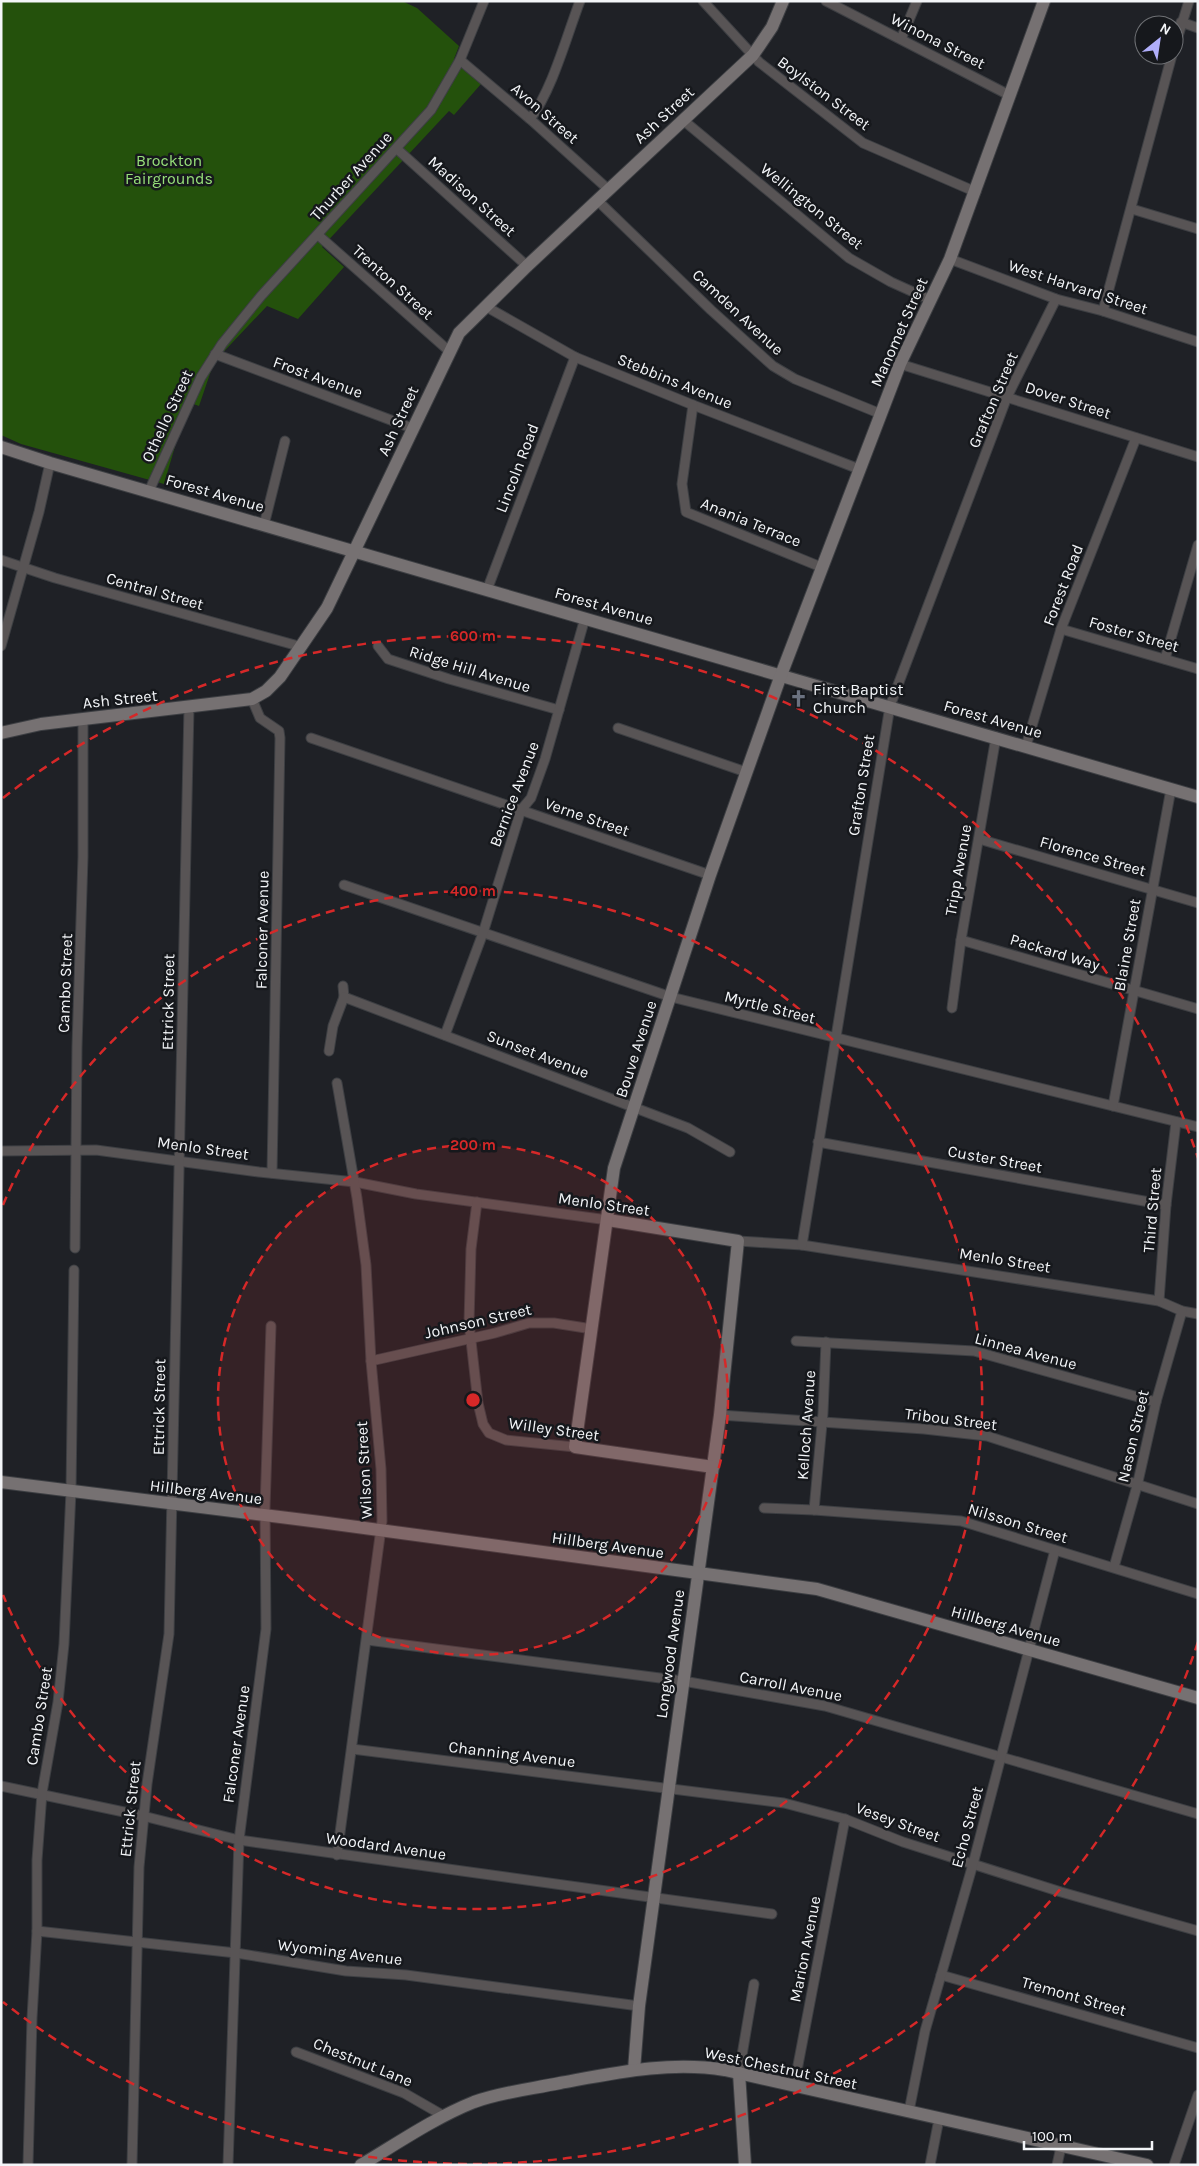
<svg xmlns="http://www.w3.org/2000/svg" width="1199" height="2166" viewBox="0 0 1199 2166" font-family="Karla,sans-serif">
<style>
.green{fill:#24510c}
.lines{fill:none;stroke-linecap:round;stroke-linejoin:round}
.street-casing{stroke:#3d3f43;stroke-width:11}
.secondary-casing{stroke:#3d3f43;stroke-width:14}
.street{stroke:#585455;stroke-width:9}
.secondary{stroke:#767172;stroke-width:12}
.ring{fill:none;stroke:#d62828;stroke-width:2.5;stroke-dasharray:9 6}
.labels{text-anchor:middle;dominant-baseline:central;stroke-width:5;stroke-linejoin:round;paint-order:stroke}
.street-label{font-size:16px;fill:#f3f5f8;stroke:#16181c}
.park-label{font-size:16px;fill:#97e07a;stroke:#16181c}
.poi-label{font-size:16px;fill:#f3f5f8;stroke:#16181c;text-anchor:start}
.centre{fill:#d62828;stroke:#16181c;stroke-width:2.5}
.ring-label{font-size:15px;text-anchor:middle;font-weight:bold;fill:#d62828;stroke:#16181c;stroke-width:5;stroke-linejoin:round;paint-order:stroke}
</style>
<rect width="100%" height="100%" fill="#1f2126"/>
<path class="green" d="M 1,1 L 402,1 L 417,8 L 459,46 L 454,59 L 481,84 L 454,115 L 449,111 L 322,247 L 344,267 L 298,319 L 267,306 L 214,362 L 199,406 L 188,402 L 164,484 L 21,444 L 1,435 Z"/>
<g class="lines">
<defs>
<g id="street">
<path d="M 703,1 L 759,62 L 863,143 L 976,192"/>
<path d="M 826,1 L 1009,95"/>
<path d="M 1181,22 L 1198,28"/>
<path d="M 901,39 L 917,1"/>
<path d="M 1174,49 L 1189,1"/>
<path d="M 460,60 L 530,119 L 609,190"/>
<path d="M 530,119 C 552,91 567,35 580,1"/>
<path d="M 683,120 L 849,258 L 891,282 L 931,300"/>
<path d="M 397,149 L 527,266"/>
<path d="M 597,200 L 711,310 L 773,366 L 795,379 L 881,414"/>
<path d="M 1132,209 L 1198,229"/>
<path d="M 318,235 L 449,351"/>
<path d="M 950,259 L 1056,299 L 1103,311 L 1198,342"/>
<path d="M 485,306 L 575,357 L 693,405 L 859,469"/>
<path d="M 1103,311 L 1172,55"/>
<path d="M 215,354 L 412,428"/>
<path d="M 900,364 L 1198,457"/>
<path d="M 693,405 L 682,484 L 686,512 L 821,567"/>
<path d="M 149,491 L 201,377 L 222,344 L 261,296 L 431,110 L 460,60 L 484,1"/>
<path d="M 264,525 L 285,441"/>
<path d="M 1,560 L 55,578 L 302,647"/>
<path d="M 487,590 L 575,357"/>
<path d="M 1061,629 L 1198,669"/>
<path d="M 1,646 L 39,512 L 50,463"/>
<path d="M 378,646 L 388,659 L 449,679 L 559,710"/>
<path d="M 1165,659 L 1198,545"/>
<path d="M 252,699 L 260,718 L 279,731 L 280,738 L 272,1173"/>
<path d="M 618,728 L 746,772"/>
<path d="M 311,738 L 710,875"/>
<path d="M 1026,746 L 1061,629 L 1136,438"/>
<path d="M 979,839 L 1198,903"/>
<path d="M 344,885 L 671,997 L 1198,1127"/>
<path d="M 961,940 L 1198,1009"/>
<path d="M 343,986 L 344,997 L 688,1128 L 730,1152"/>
<path d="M 952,1008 L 961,940 L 996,737"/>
<path d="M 445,1035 L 483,933 L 521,810 L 531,798 L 545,759 L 585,618"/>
<path d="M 329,1051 L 333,1026 L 344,997"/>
<path d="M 1113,1106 L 1171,789"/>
<path d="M 818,1142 L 1166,1205"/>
<path d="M 1,1151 L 96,1150 L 259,1172 L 355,1182 L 416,1194 L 608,1220"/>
<path d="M 477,1202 L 471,1249 L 469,1323 L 478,1403 L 483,1424 L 489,1433 L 506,1440 L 575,1447"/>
<path d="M 738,1241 L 802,1245 L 1159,1301 L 1182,1311 L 1198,1314"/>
<path d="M 802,1245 L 890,706 L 1007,397 L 1056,299"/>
<path d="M 75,1248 L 77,1047 L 83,857 L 83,719"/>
<path d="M 1159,1301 L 1166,1205 L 1176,1122"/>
<path d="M 796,1341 L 974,1351 L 1156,1402"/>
<path d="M 371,1361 L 495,1333 L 529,1323 L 554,1323 L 592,1329"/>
<path d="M 720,1415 L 924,1429 L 987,1436 L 1198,1504"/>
<path d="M 764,1508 L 814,1510 L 961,1521 L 1198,1594"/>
<path d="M 814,1510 L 823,1413 L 826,1342"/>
<path d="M 1114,1567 L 1137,1486 L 1156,1402 L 1182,1311"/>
<path d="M 367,1640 L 683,1681 L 825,1706 L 1198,1814"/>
<path d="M 352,1749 L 784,1803 L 845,1819 L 903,1842 L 1061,1892 L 1198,1931"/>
<path d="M 1,1786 L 143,1816 L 239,1840 L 772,1914"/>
<path d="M 337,1855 L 382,1521 L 381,1469 L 371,1361 L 366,1265 L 357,1198 L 337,1083"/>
<path d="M 37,1931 L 236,1953 L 346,1971 L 406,1975 L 639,2006"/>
<path d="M 941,1975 L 1198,2048"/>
<path d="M 296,2052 L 404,2093 L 444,2116"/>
<path d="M 739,2073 L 754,1984"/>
<path d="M 794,2086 L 845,1819"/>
<path d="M 909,2111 L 925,2031 L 973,1864 L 1055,1550"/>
<path d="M 28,2165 L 32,2018 L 37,1931 L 37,1860 L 42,1793 L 58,1702 L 64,1644 L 71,1491 L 74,1270"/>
<path d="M 132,2165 L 139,1867 L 147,1784 L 169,1634 L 189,707"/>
<path d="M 228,2165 L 239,1840 L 266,1629 L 265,1508 L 271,1326"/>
<path d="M 930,2165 L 939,2119"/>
<path d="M 1057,2165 L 1061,2147"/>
<path d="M 1174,2165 L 1198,2095"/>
</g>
<g id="secondary">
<path d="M 1,447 L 50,463 L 1198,797"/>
<path d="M 1,733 L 41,724 L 252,699 L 266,691 L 280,677 L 327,608 L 459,333 L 527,266 L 753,55 L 772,27 L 783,1"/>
<path d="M 608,1220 L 738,1241 L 720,1415 L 639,2006 L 634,2070"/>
<path d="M 713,1467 L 575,1447 L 614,1168 L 634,1107 L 710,875 L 781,675 L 900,364 L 950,259 L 1044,1"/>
<path d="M 1,1482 L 320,1522 L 817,1589 L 1198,1698"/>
<path d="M 739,2073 L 745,2165"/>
<path d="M 361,2165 C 398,2143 434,2118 474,2102 C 501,2092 531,2089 560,2083 C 615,2073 669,2061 725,2070 L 1147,2165"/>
</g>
</defs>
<use href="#street" class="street-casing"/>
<use href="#secondary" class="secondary-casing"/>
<use href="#street" class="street"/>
<use href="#secondary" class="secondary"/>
</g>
<circle cx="473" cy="1400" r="255" fill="#d62828" fill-opacity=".12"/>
<g class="ring">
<circle cx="473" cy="1400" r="255"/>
<path d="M3 1205A509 509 0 1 1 3 1595"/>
<path d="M1198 1642A764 764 0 0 1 3 2002M3 798A764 764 0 0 1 1198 1158"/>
</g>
<defs>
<symbol id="church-bare" viewBox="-9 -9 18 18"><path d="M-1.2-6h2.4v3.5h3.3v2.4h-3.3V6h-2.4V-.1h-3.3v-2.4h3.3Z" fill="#6b7280" stroke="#16181c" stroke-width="2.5" paint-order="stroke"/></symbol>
</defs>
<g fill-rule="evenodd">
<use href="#church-bare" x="786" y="686" width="25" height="25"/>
</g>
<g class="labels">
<g class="street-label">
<text transform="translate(938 41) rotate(27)">Winona Street</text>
<text transform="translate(824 93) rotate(37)">Boylston Street</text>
<text transform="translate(545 113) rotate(41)">Avon Street</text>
<text transform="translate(664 115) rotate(-43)">Ash Street</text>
<text transform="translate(351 176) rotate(-48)">Thurber Avenue</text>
<text transform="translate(472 196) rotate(42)">Madison Street</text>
<text transform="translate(812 206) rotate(39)">Wellington Street</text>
<text transform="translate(393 282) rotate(42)">Trenton Street</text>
<text transform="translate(1078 287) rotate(18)">West Harvard Street</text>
<text transform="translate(738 312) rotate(43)">Camden Avenue</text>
<text transform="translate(899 332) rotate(-66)">Manomet Street</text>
<text transform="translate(318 377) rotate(20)">Frost Avenue</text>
<text transform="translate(675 381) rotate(22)">Stebbins Avenue</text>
<text transform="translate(993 400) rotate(-67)">Grafton Street</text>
<text transform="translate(1068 400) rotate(18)">Dover Street</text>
<text transform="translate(167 416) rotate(-65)">Othello Street</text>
<text transform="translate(398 421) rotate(-65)">Ash Street</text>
<text transform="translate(517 468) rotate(-69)">Lincoln Road</text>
<text transform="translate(215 493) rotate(16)">Forest Avenue</text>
<text transform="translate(751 522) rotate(22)">Anania Terrace</text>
<text transform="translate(1063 585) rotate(-69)">Forest Road</text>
<text transform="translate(155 591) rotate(16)">Central Street</text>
<text transform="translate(604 606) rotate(16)">Forest Avenue</text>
<text transform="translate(1134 634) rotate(16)">Foster Street</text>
<text transform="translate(470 669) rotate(17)">Ridge Hill Avenue</text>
<text transform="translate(120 699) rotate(-6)">Ash Street</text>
<text transform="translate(993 719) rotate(16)">Forest Avenue</text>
<text transform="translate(861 785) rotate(-81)">Grafton Street</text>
<text transform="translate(514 794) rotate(-69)">Bernice Avenue</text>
<text transform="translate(587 817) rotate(19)">Verne Street</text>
<text transform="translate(1093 856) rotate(16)">Florence Street</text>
<text transform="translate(958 870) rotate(-80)">Tripp Avenue</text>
<text transform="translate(262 930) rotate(-89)">Falconer Avenue</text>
<text transform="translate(1127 945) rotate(-80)">Blaine Street</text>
<text transform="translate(1055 952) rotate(17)">Packard Way</text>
<text transform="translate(65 983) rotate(-88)">Cambo Street</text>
<text transform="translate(168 1002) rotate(-89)">Ettrick Street</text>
<text transform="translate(770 1007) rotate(14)">Myrtle Street</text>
<text transform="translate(636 1049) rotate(-72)">Bouve Avenue</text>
<text transform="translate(538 1054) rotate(21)">Sunset Avenue</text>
<text transform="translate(203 1148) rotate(8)">Menlo Street</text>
<text transform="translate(995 1159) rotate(10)">Custer Street</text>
<text transform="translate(604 1204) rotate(8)">Menlo Street</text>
<text transform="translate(1152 1210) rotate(-85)">Third Street</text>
<text transform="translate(1005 1260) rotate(9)">Menlo Street</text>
<text transform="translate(478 1321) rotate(-13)">Johnson Street</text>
<text transform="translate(1026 1351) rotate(15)">Linnea Avenue</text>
<text transform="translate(159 1407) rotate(-89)">Ettrick Street</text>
<text transform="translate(951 1419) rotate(7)">Tribou Street</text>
<text transform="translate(806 1425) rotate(-86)">Kelloch Avenue</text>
<text transform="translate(554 1429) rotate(8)">Willey Street</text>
<text transform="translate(1133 1436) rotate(-77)">Nason Street</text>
<text transform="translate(364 1470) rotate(-93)">Wilson Street</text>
<text transform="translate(206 1492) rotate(7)">Hillberg Avenue</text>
<text transform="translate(1018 1523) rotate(17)">Nilsson Street</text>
<text transform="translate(608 1545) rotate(8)">Hillberg Avenue</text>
<text transform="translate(1006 1626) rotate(16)">Hillberg Avenue</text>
<text transform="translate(670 1654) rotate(-82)">Longwood Avenue</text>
<text transform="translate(791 1686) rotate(11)">Carroll Avenue</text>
<text transform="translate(39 1716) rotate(-81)">Cambo Street</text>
<text transform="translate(236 1744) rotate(-82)">Falconer Avenue</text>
<text transform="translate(512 1754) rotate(7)">Channing Avenue</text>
<text transform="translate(130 1809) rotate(-84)">Ettrick Street</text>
<text transform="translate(898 1822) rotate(20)">Vesey Street</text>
<text transform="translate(967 1827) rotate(-75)">Echo Street</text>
<text transform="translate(386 1846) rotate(8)">Woodard Avenue</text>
<text transform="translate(805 1949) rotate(-79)">Marion Avenue</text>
<text transform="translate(340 1952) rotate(7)">Wyoming Avenue</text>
<text transform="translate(1074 1996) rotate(16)">Tremont Street</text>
<text transform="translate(363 2062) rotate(22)">Chestnut Lane</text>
<text transform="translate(781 2068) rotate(12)">West Chestnut Street</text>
</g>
<g class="park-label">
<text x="169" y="160">Brockton<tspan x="169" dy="18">Fairgrounds</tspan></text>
</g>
<g class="poi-label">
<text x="813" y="689">First Baptist<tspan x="813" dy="18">Church</tspan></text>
</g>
</g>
<circle cx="473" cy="1400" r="8" class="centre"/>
<g class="ring-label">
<text x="473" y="641">600 m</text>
<text x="473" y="896">400 m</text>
<text x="473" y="1150">200 m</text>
</g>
<rect width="1199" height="2166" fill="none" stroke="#f3f5f8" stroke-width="5"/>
<g transform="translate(1159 40) rotate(30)"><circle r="24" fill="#16181c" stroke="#6e7074"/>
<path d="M0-4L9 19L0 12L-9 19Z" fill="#b0aefa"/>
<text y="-8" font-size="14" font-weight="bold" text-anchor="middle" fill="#f3f5f8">N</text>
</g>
<path d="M1024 2141v8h128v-8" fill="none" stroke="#f3f5f8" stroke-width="2.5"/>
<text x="1032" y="2141" font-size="15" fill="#f3f5f8" stroke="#16181c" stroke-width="4" paint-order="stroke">100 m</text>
</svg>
